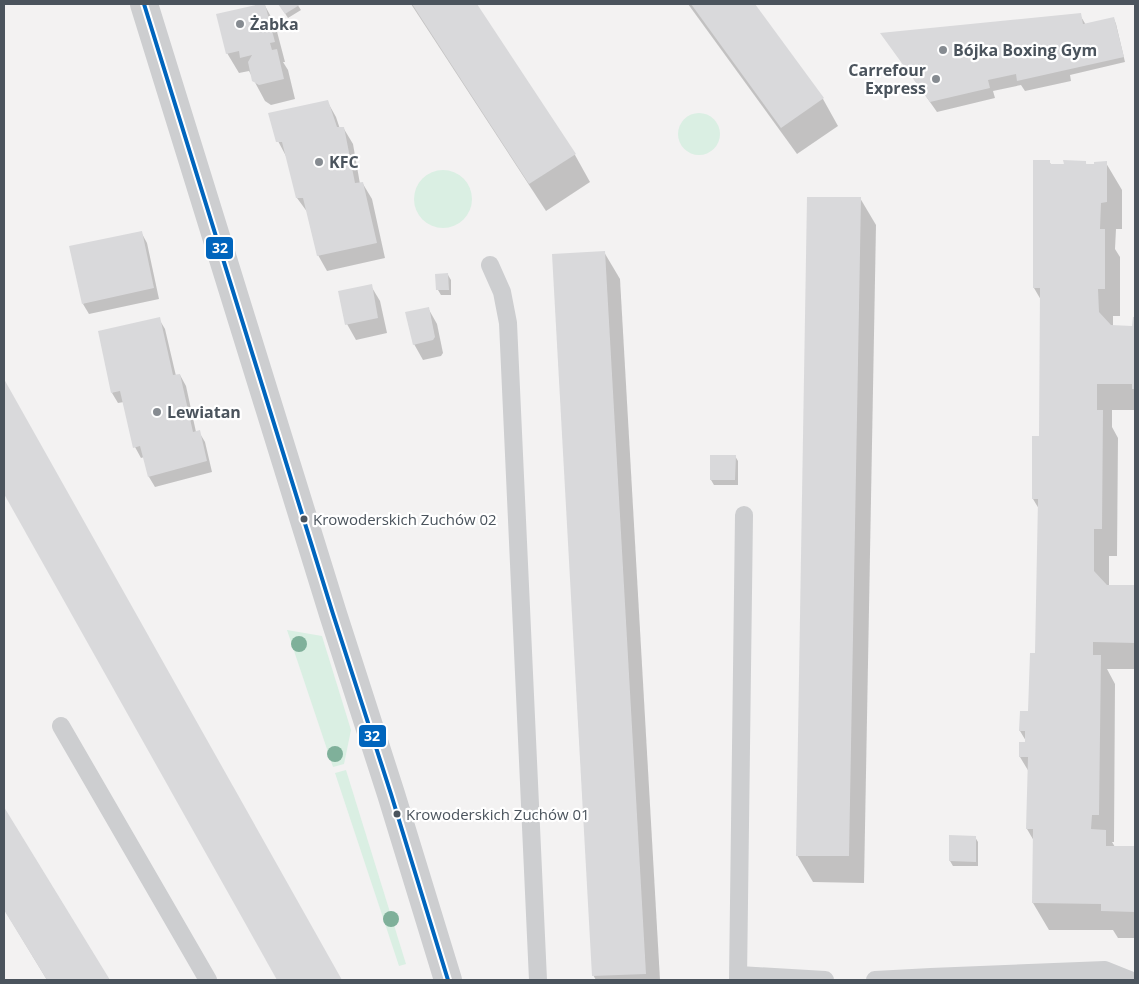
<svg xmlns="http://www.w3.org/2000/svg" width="1139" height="984" viewBox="0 0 1139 984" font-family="'Open Sans',sans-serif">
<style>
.green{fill:#daefe3}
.shadow{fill:#0003}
.building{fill:#d9d9db}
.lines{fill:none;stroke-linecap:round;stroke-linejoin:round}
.service{stroke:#cdced0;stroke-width:18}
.minor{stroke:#cdced0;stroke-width:28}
.bus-1-casing{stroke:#fff;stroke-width:8}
.bus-1{stroke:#0065bd;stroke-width:4}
.tree{fill:#7fb09a}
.poi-dot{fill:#868b91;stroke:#fff;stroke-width:2}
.bus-dot{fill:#4b545d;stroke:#fff;stroke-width:2}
.labels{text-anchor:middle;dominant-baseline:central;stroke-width:4.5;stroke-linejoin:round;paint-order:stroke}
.bus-label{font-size:15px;fill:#4b545d;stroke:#fff;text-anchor:start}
.poi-label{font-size:16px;font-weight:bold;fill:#4b545d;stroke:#fff;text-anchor:start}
.line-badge{stroke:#fff;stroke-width:2}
.badge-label{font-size:14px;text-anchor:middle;font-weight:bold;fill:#fff}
</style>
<rect width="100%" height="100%" fill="#f3f2f2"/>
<g class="green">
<circle cx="699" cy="134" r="21"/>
<circle cx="443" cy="199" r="29"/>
<path d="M 287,630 L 322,636 L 351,730 L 344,764 L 333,767 Z"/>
<path d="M 346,770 L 406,964 L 399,966 L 335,773 Z"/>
</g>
<g class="shadow">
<path d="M 264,4 L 275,24 L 285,62 L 283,62 L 288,70 L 295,99 L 271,105 L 265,101 L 249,71 L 239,73 L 227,53 Z"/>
<path d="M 279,4 L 297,4 L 301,10 L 288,18 Z"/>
<path d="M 411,4 L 476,4 L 575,155 L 590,182 L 546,211 Z"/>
<path d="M 688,4 L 754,4 L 823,99 L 838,126 L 797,154 Z"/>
<path d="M 1080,15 L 1086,25 L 1114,19 L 1116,24 L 1125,62 L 1070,75 L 1071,81 L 1025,91 L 1021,85 L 993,91 L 995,98 L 937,112 L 882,34 Z"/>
<path d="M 327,101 L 336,117 L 340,129 L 344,129 L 353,144 L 360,184 L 363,184 L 372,199 L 385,258 L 327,271 L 318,255 L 308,213 L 297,198 L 287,158 L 278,141 Z"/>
<path d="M 1035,162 L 1049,162 L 1052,165 L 1085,162 L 1087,165 L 1106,163 L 1122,190 L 1122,229 L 1116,229 L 1115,249 L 1120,257 L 1120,316 L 1113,316 L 1113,326 L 1134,327 L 1135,318 L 1135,410 L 1112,410 L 1112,427 L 1118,438 L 1117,556 L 1109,556 L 1109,586 L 1135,586 L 1135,669 L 1107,669 L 1115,684 L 1114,842 L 1112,842 L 1115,847 L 1135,847 L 1135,938 L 1118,938 L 1113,930 L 1049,930 L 1033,903 L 1034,841 L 1027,829 L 1029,772 L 1020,757 L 1021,743 L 1026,743 L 1026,741 L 1020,731 L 1029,712 L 1036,654 L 1039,509 L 1033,499 L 1040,437 L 1041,300 L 1034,288 Z"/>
<path d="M 860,198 L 876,225 L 864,883 L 813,882 L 797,855 Z"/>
<path d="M 141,232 L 147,243 L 159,299 L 89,314 L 83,304 Z"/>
<path d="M 604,252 L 620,279 L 660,980 L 596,980 L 593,975 Z"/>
<path d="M 448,275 L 451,280 L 451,295 L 441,295 L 438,290 Z"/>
<path d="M 371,286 L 380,301 L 387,333 L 356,340 L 347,324 Z"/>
<path d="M 428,308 L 437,324 L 443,353 L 441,356 L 423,360 L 414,344 Z"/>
<path d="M 159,319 L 165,329 L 176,376 L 180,375 L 186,386 L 196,432 L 199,432 L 205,442 L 212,472 L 155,487 L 149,477 L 144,457 L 141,458 L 135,447 L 124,402 L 118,403 L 112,393 Z"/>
<path d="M 4,382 L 17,405 L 341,980 L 279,980 L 4,491 Z"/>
<path d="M 735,456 L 738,461 L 738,485 L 714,485 L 711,480 Z"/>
<path d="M 4,809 L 109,980 L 47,980 L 4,909 Z"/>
<path d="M 975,837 L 978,842 L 978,866 L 953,866 L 950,861 Z"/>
</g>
<g class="building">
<path d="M 260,4 L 265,4 L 275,42 L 270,43 L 272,50 L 277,49 L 284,79 L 259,85 L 252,81 L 248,62 L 252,55 L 240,58 L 239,51 L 226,54 L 216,14 Z"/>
<path d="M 278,4 L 301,4 L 285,14 Z"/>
<path d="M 412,4 L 477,4 L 576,154 L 529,184 Z"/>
<path d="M 691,4 L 755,4 L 824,98 L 781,128 Z"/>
<path d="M 1081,13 L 1083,24 L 1114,17 L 1124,57 L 1017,81 L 1016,74 L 988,80 L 990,88 L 930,102 L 880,33 Z"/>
<path d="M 328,100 L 337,127 L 344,127 L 355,183 L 363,182 L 377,243 L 317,256 L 303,198 L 296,198 L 282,142 L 276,142 L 268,113 Z"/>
<path d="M 1033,160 L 1050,160 L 1050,164 L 1064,164 L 1063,160 L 1086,161 L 1086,164 L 1094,164 L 1094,162 L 1107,161 L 1107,202 L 1101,203 L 1100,229 L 1105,229 L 1105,289 L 1098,289 L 1099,312 L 1111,325 L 1132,326 L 1133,317 L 1135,317 L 1135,389 L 1132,389 L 1132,384 L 1097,384 L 1097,410 L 1103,410 L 1102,529 L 1094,529 L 1094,571 L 1107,585 L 1135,585 L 1135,643 L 1093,642 L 1093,655 L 1101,655 L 1099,815 L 1092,815 L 1091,829 L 1106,830 L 1106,846 L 1135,846 L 1135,912 L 1101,911 L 1101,904 L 1032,903 L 1033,829 L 1026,829 L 1028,757 L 1019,757 L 1019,742 L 1025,742 L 1025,731 L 1019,731 L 1020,711 L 1028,711 L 1030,653 L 1035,653 L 1038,499 L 1032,499 L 1032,436 L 1039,436 L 1040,288 L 1033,288 Z"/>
<path d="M 807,197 L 861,197 L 849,856 L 796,856 Z"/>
<path d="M 142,231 L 154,288 L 82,304 L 69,246 Z"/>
<path d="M 605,251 L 646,974 L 592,976 L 552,254 Z"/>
<path d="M 448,273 L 449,290 L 436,290 L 435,274 Z"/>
<path d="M 372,284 L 378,318 L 345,325 L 338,291 Z"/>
<path d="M 429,307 L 435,337 L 433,340 L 413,345 L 405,312 Z"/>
<path d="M 160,317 L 173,375 L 180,374 L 193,432 L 200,430 L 207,461 L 148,477 L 140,446 L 133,448 L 120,391 L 111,393 L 98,331 Z"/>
<path d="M 4,379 L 342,980 L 277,980 L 4,494 Z"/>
<path d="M 710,455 L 736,455 L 735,480 L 710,480 Z"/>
<path d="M 4,807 L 110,980 L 47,980 L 4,910 Z"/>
<path d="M 949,835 L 976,836 L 976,862 L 949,861 Z"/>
</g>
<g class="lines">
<g class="service">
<path d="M 490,265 L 502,292 L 508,323 L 538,980"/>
<path d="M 61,726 L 208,980"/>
<path d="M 739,975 L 825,980"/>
<path d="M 738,980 L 744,515"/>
<path d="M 875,980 L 931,977 L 1105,970 L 1130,980"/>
</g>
<path class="minor" d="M 144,4 L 333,614 L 391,794 L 448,980"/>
<defs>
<path id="bus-1" d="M 144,4 L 333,614 L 391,794 L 448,980"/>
</defs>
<use href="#bus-1" class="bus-1-casing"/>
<use href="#bus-1" class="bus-1"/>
</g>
<g class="tree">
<circle cx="299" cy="644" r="8"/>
<circle cx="335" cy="754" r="8"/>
<circle cx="391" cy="919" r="8"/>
</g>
<g class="poi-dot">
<circle cx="240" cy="24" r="5"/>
<circle cx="943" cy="50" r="5"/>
<circle cx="936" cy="79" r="5"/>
<circle cx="319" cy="162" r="5"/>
<circle cx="157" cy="412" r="5"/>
</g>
<g class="bus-dot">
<circle cx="304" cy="519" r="4.5"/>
<circle cx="397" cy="814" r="4.5"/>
</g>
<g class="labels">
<g class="bus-label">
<text x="313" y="519">Krowoderskich Zuchów 02</text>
<text x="406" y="814">Krowoderskich Zuchów 01</text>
</g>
<g class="poi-label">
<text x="250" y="24">Żabka</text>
<text x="953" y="50">Bójka Boxing Gym</text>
<text x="926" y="70" text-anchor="end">Carrefour<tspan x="926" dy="18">Express</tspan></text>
<text x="329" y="162">KFC</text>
<text x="167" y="412">Lewiatan</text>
</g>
</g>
<g class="line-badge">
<rect x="205" y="236" width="29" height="24" rx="5" fill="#0065bd"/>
<rect x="358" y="724" width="29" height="24" rx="5" fill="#0065bd"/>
</g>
<g class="badge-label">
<text x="220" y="253">32</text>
<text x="372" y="741">32</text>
</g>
<rect width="1139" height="984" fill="none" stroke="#4b545d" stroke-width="10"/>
</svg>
